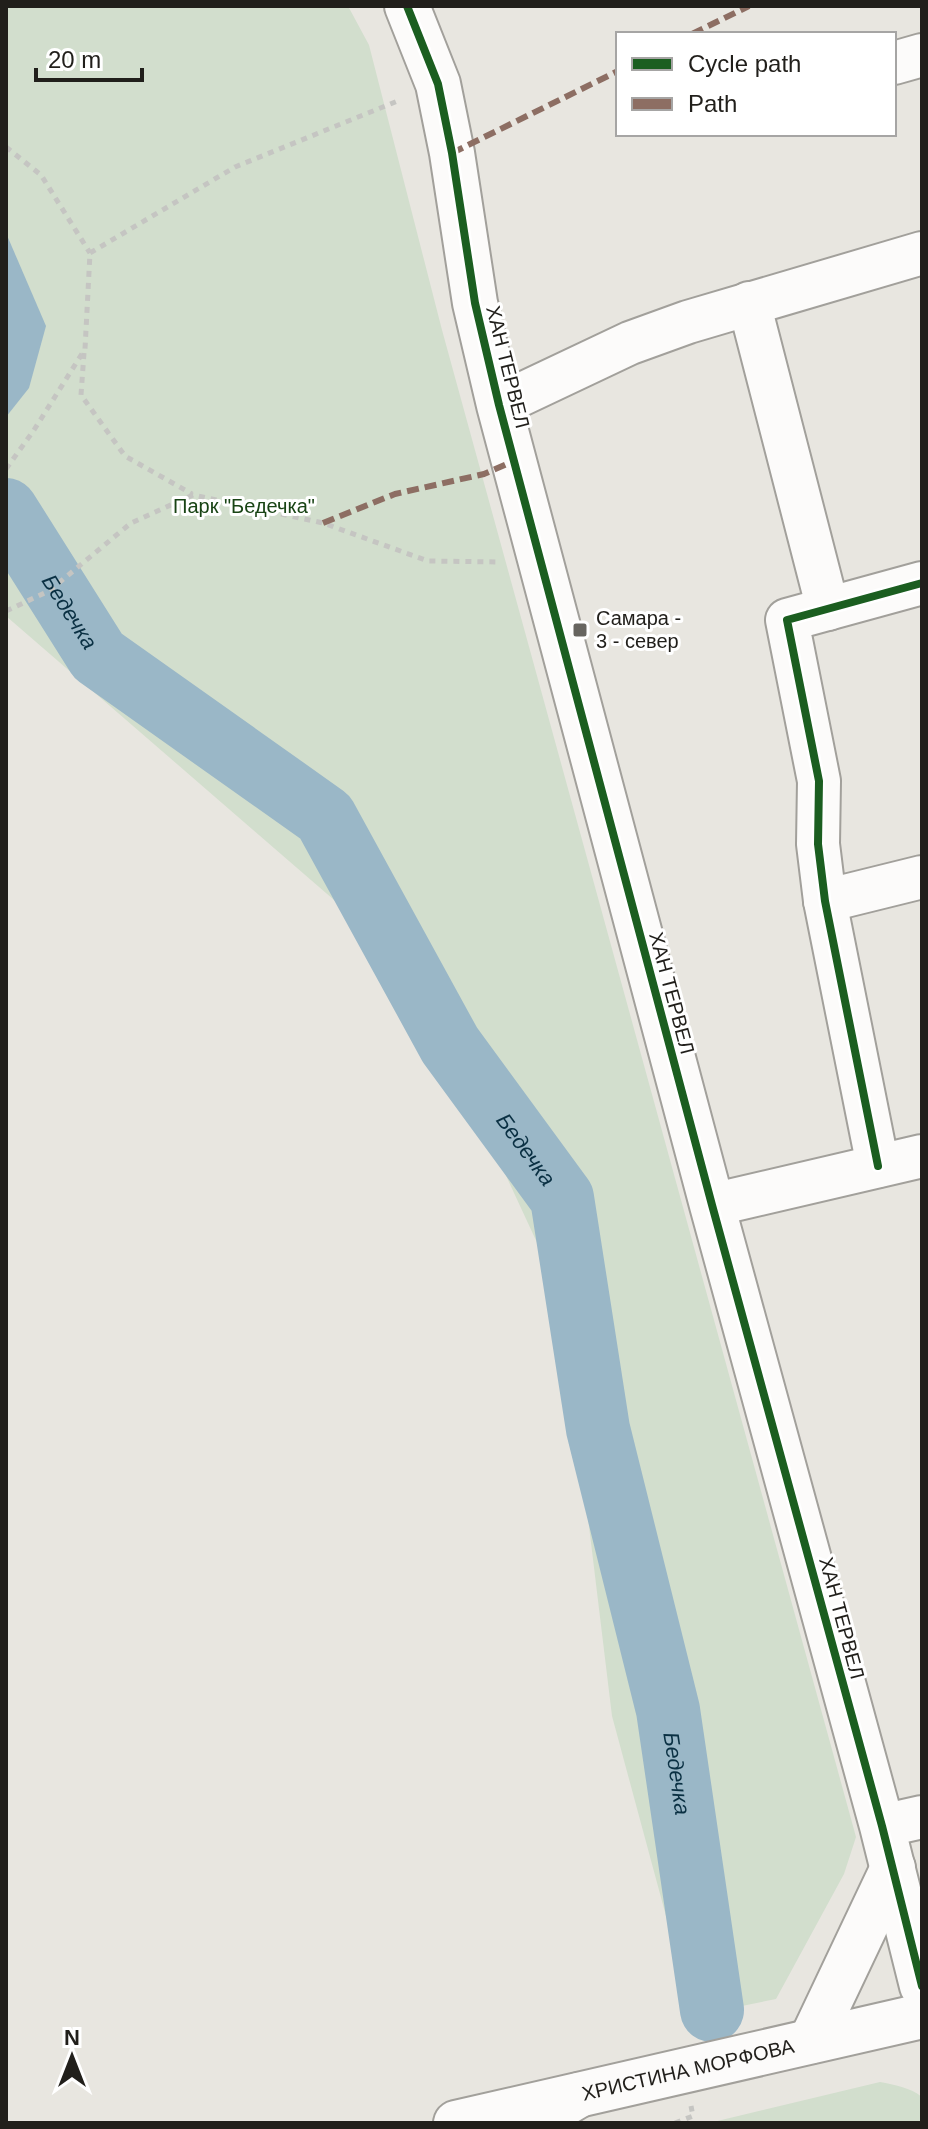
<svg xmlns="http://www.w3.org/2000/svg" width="928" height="2129" viewBox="0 0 928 2129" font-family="Helvetica,sans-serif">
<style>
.green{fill:#d2decd}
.water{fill:#9ab7c7}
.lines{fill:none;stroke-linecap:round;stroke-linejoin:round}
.river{stroke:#9ab7c7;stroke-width:64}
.minor-casing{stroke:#a2a09b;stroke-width:46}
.tertiary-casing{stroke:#a2a09b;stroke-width:48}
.secondary-casing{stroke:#a2a09b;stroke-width:48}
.path{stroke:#c5c5c2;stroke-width:5;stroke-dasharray:6 6;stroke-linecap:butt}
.minor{stroke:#fcfbfa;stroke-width:42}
.tertiary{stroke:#fcfbfa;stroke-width:44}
.secondary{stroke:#fcfbfa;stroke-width:44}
.quiet{stroke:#8d6e63;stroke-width:6;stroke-dasharray:12 6;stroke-linecap:butt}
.cycleway-casing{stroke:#fff;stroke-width:13}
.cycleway{stroke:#1b5e20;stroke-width:8}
.poi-dot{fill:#676560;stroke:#fff;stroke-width:3}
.labels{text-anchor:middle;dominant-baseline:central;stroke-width:6;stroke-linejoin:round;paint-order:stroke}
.street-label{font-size:20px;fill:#211f1b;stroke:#fff}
.park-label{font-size:20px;fill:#194415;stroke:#fff}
.poi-label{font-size:20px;fill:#211f1b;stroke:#fff;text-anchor:start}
.water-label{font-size:22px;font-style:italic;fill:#0a3043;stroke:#fff}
</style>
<rect width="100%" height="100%" fill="#e8e6e0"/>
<g class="green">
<path d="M 6,6 L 348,6 L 369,45 L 442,330 L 856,1837 L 844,1874 L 776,1999 L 693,2016 L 612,1716 L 580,1452 L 546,1262 L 495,1152 L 422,1035 L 356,919 L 6,616 Z"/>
<path d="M 880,2082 C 895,2085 909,2087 922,2097 L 922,2123 L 709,2123 Z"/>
</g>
<path class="water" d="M 6,233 L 46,326 L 29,388 L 6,417 Z"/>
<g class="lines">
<path class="river" id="s1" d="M 6,510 L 98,656 L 325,817 L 450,1045 L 562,1198 L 598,1429 L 668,1710 L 712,2010"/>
<defs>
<g id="minor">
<path d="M 894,63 L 922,55"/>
<path d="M 749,303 L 828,609"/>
<path d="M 499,405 L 630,343 L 688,322 L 922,253"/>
<path d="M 825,901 L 922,877"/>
<path d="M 878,1166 L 825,901 L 818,844 L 819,781 L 787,620 L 922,583"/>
<path d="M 712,1205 L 922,1156"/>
<path d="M 882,1826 L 922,1817"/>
</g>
<g id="tertiary">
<path d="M 407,6 L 438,84 L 452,153 L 475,303 L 499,405 L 712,1205 L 882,1826 L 922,1986"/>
<path d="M 811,2041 L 893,1868"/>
<path id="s2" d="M 456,2123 L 922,2016"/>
</g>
<path id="secondary" d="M 532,2123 L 579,2095"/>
</defs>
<use href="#minor" class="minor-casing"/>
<use href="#tertiary" class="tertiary-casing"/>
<use href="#secondary" class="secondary-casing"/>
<g class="path">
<path d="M 6,147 L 41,175 L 90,253"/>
<path d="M 84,353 L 81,395 L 125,456 L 192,494"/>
<path d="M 6,469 L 34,430 L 85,349 L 90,253 L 235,167 L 400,100"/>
<path d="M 6,611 L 49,591 L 131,523 L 193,495 L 323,523 L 428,561 L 501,562"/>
<path d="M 675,2123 L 693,2116 L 691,2106"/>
</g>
<use href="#minor" class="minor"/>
<use href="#tertiary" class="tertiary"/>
<use href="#secondary" class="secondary"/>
<g class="quiet">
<path d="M 692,34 L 749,6"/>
<path d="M 452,153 L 618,71"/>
<path d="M 323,523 L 395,494 L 484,474 L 516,460"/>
</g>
<defs>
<g id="cycleway">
<path d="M 407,6 L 438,84 L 452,153 L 475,303 L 499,405 L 712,1205 L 882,1826 L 922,1986"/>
<path d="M 878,1166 L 825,901 L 818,844 L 819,781 L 787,620 L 922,583"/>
</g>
</defs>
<use href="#cycleway" class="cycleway-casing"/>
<use href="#cycleway" class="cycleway"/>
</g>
<rect class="poi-dot" x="572" y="622" width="16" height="16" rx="4"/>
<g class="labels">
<g class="street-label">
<text transform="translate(508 367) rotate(76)">ХАН ТЕРВЕЛ</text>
<text transform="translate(672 993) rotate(75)">ХАН ТЕРВЕЛ</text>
<text transform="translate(842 1618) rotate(75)">ХАН ТЕРВЕЛ</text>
<text stroke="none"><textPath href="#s2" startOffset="238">ХРИСТИНА МОРФОВА</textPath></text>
</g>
<g class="park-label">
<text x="244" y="506">Парк "Бедечка"</text>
</g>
<g class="poi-label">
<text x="596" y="618">Самара -<tspan x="596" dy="23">3 - север</tspan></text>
</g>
<g class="water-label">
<text stroke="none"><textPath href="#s1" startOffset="120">Бедечка</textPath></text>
<text stroke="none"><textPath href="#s1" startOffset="840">Бедечка</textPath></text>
<text stroke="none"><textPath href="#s1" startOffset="1488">Бедечка</textPath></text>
</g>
</g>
<rect width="928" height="2129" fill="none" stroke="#211f1b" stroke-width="16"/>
<rect x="616" y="32" width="280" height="104" fill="#ffffff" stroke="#a6a5a4" stroke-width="2"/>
<rect x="632" y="58" width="40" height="12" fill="#1b5e20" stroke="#a6a5a4" stroke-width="2"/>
<text x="688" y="72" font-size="24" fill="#211f1b">Cycle path</text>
<rect x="632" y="98" width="40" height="12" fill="#8d6e63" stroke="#a6a5a4" stroke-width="2"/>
<text x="688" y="112" font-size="24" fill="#211f1b">Path</text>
<g transform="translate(72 2057)" stroke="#ffffff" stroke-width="6" paint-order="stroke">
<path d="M0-6L14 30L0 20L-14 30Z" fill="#211f1b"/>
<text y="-12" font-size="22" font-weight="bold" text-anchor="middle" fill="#211f1b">N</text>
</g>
<path d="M36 68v12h106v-12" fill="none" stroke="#211f1b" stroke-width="4"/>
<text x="48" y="68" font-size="24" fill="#211f1b" stroke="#ffffff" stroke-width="6" paint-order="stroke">20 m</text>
</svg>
